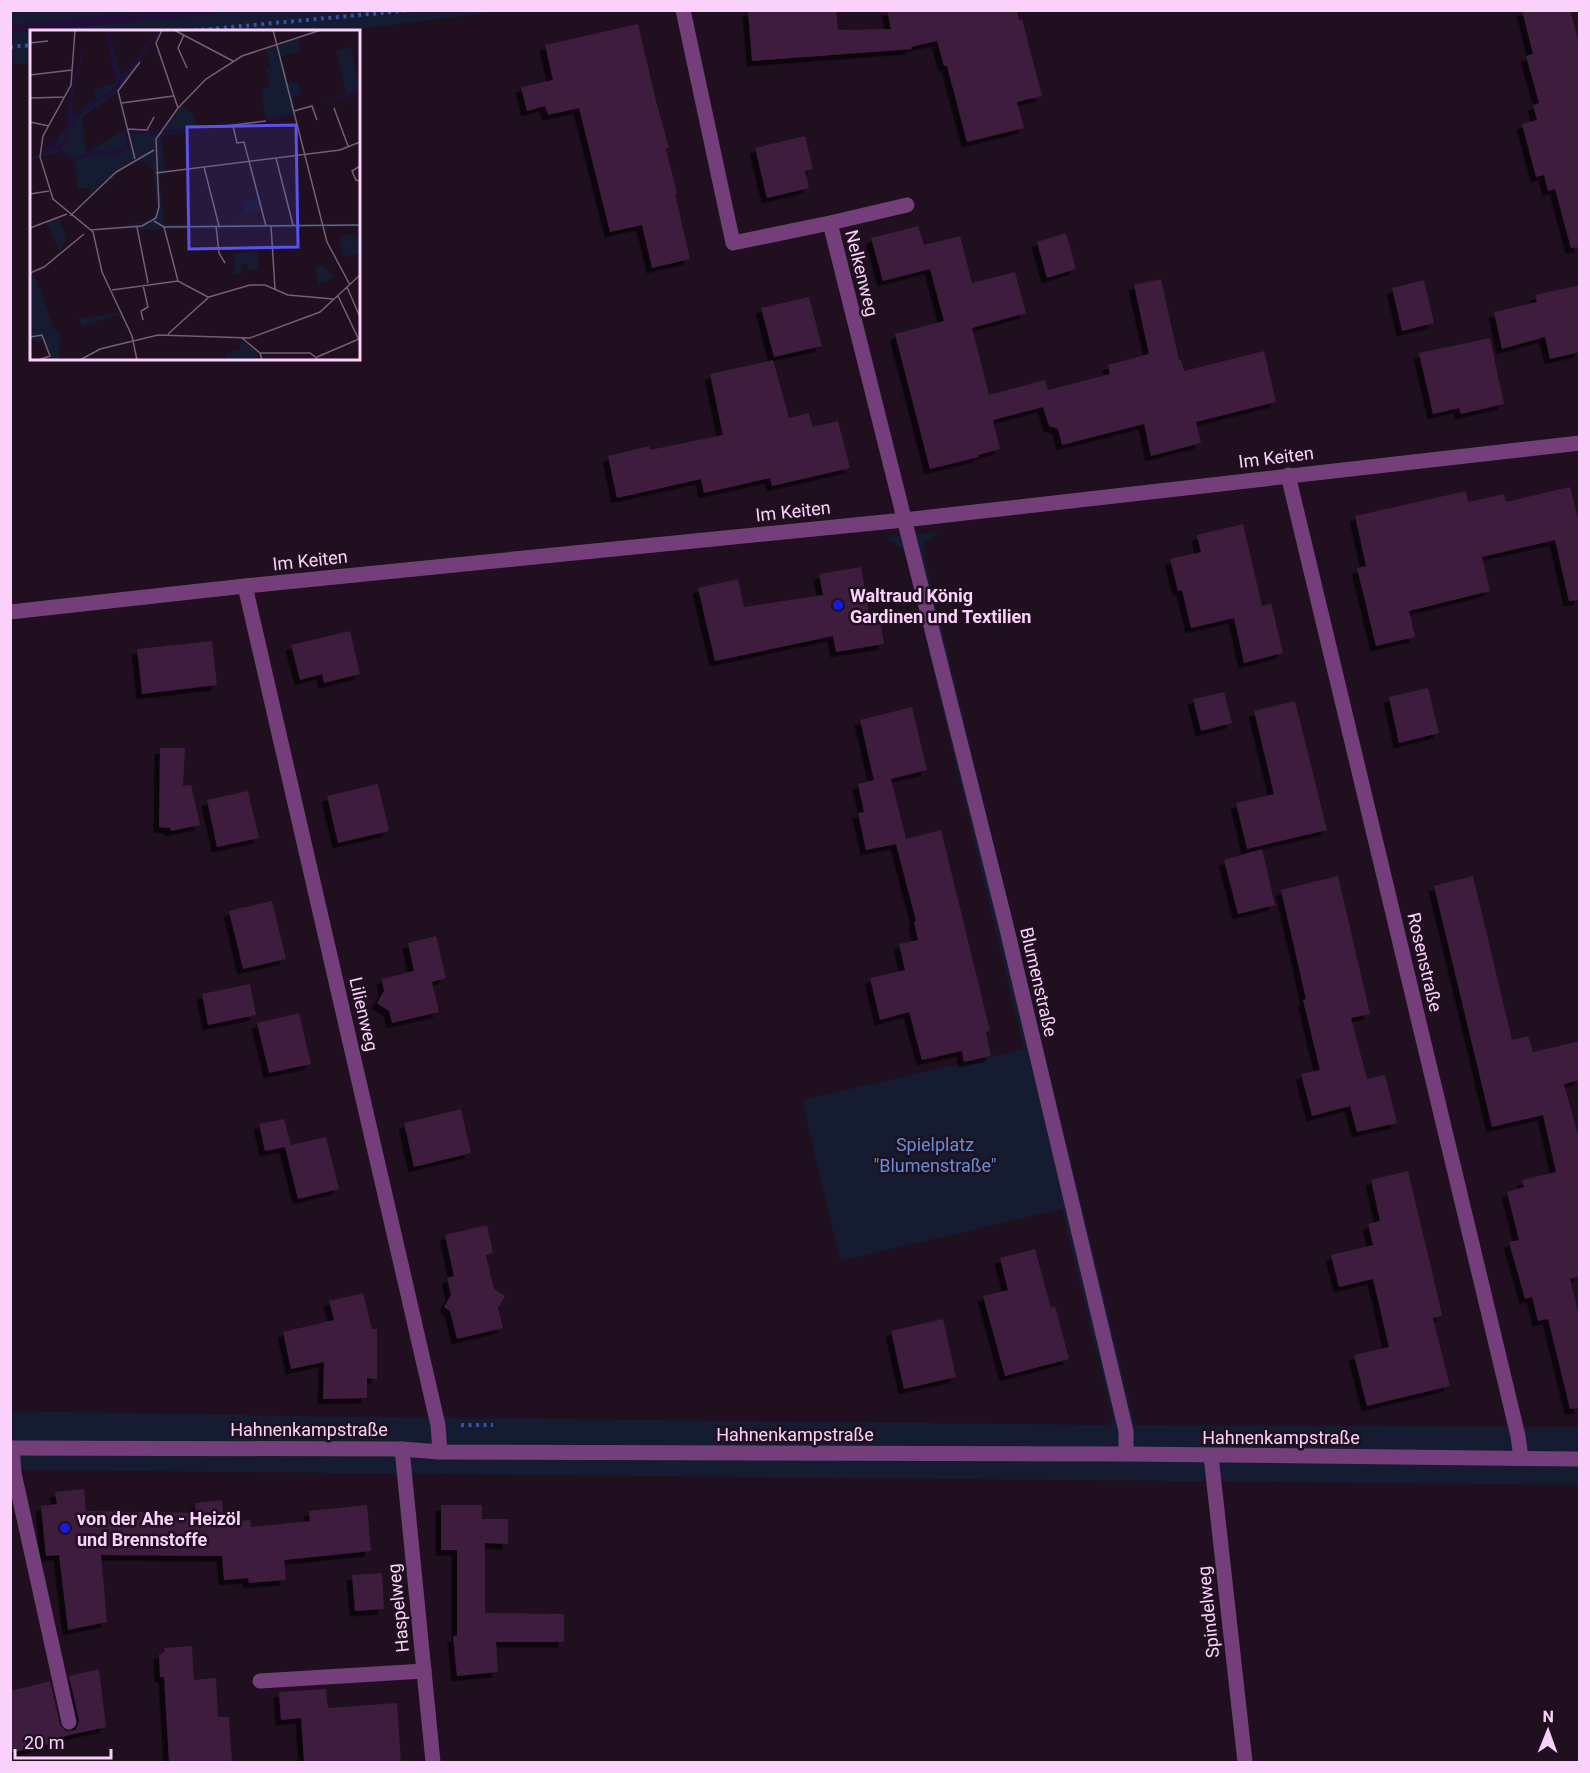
<svg xmlns="http://www.w3.org/2000/svg" width="1590" height="1773" viewBox="0 0 1590 1773" font-family="Roboto,sans-serif">
<style>
.green{fill:#151b30}
.lines{fill:none;stroke-linecap:round;stroke-linejoin:round}
.stream{stroke:#230d39;stroke-width:9}
.building{fill:#3e1c3c;filter:url(#shadow)}
.path{stroke:#384ea8;stroke-width:4;stroke-dasharray:3 4.5;stroke-linecap:butt}
.minor{stroke:#743e7a;stroke-width:15}
.poi-dot{fill:#141be4;stroke:#1f0f1f;stroke-width:2}
.labels{text-anchor:middle;dominant-baseline:central;stroke-width:5;stroke-linejoin:round;paint-order:stroke}
.street-label{font-size:18px;fill:#fad1fb;stroke:#1f0f1f}
.poi-label{font-size:18px;font-weight:bold;fill:#fad1fb;stroke:#1f0f1f;text-anchor:start}
.park-label{font-size:18px;fill:#648fd4;stroke:#1f0f1f}
.inset-river{fill:none;stroke:#230d39;stroke-width:3}
.inset-road{fill:none;stroke:#775d77;stroke-width:1.5}
.view{fill:#5952eb;fill-opacity:0.15;stroke:#5952eb;stroke-width:3}
.inset-edge{fill:none;stroke:#fad1fb;stroke-width:3}
</style>
<defs>
<filter id="shadow"><feDropShadow dx="-5.5" dy="5.5" stdDeviation="0" flood-color="#0009"/></filter>
</defs>
<rect width="100%" height="100%" fill="#1f0f1f"/>
<g class="green">
<path d="M 11,10 L 502,10 L 502,11 L 335,32 L 32,32 L 31,63 L 11,65 Z"/>
<path d="M 939,532 L 926,542 L 923,551 L 1135,1425 L 1580,1427 L 1579,1485 L 11,1470 L 11,1411 L 298,1416 L 1109,1425 L 1113,1419 L 1062,1209 L 840,1261 L 802,1100 L 1024,1049 L 905,552 L 886,537 Z"/>
</g>
<g class="lines">
<path class="stream" d="M 10,29 L 213,10"/>
</g>
<g class="building">
<path d="M 748,10 L 836,10 L 838,30 L 891,29 L 887,10 L 1017,10 L 1019,20 L 1022,19 L 1042,96 L 1017,102 L 1024,128 L 967,142 L 947,66 L 944,66 L 937,41 L 911,47 L 912,49 L 752,61 Z"/>
<path d="M 1522,10 L 1570,10 L 1580,47 L 1580,247 L 1571,248 L 1555,189 L 1548,191 L 1544,175 L 1536,177 L 1522,124 L 1537,120 L 1533,105 L 1539,103 L 1526,56 L 1533,54 Z"/>
<path d="M 638,24 L 656,101 L 669,148 L 666,149 L 677,193 L 675,194 L 690,259 L 652,268 L 642,225 L 610,232 L 579,108 L 548,115 L 545,106 L 527,111 L 521,87 L 553,80 L 545,45 Z"/>
<path d="M 805,136 L 813,169 L 805,171 L 809,188 L 767,198 L 755,148 Z"/>
<path d="M 918,226 L 924,245 L 960,236 L 972,283 L 1015,272 L 1026,313 L 972,328 L 989,395 L 1045,380 L 1048,390 L 1110,374 L 1108,365 L 1149,354 L 1134,285 L 1161,279 L 1179,360 L 1181,360 L 1184,371 L 1264,351 L 1276,402 L 1196,422 L 1201,443 L 1151,456 L 1144,424 L 1062,445 L 1058,429 L 1049,426 L 1043,407 L 993,420 L 1000,449 L 978,455 L 979,457 L 930,469 L 895,334 L 944,321 L 930,269 L 883,281 L 871,238 Z"/>
<path d="M 1066,233 L 1076,269 L 1047,278 L 1037,242 Z"/>
<path d="M 1424,280 L 1434,323 L 1402,331 L 1392,288 Z"/>
<path d="M 1580,285 L 1580,352 L 1550,359 L 1545,337 L 1502,349 L 1494,312 L 1537,302 L 1535,295 Z"/>
<path d="M 809,297 L 822,346 L 774,357 L 761,308 Z"/>
<path d="M 1490,338 L 1504,404 L 1461,414 L 1459,408 L 1433,414 L 1419,353 Z"/>
<path d="M 773,360 L 789,418 L 809,413 L 813,427 L 838,421 L 850,468 L 772,486 L 770,478 L 704,493 L 701,479 L 617,498 L 608,456 L 649,446 L 650,450 L 723,435 L 710,374 Z"/>
<path d="M 1570,487 L 1580,526 L 1580,600 L 1569,601 L 1555,540 L 1482,557 L 1490,591 L 1409,611 L 1415,637 L 1376,646 L 1357,568 L 1366,566 L 1355,516 L 1466,491 L 1468,502 L 1504,494 L 1506,502 Z"/>
<path d="M 1243,524 L 1262,606 L 1271,603 L 1283,653 L 1244,663 L 1234,618 L 1191,628 L 1182,590 L 1178,591 L 1170,559 L 1201,552 L 1197,535 Z"/>
<path d="M 861,567 L 869,614 L 879,613 L 884,644 L 836,652 L 833,636 L 715,661 L 698,588 L 738,579 L 744,607 L 823,595 L 819,574 Z"/>
<path d="M 350,631 L 360,674 L 324,683 L 322,674 L 300,680 L 291,645 Z"/>
<path d="M 212,641 L 217,685 L 142,694 L 137,649 Z"/>
<path d="M 1428,688 L 1439,733 L 1399,743 L 1389,697 Z"/>
<path d="M 1224,692 L 1232,723 L 1201,731 L 1193,699 Z"/>
<path d="M 1295,701 L 1327,830 L 1247,849 L 1236,803 L 1274,794 L 1254,711 Z"/>
<path d="M 912,707 L 927,770 L 891,779 L 906,839 L 941,830 L 990,1031 L 986,1032 L 991,1056 L 964,1062 L 962,1051 L 922,1060 L 909,1012 L 880,1020 L 870,978 L 905,970 L 899,944 L 918,940 L 914,921 L 916,921 L 896,844 L 866,850 L 858,813 L 864,812 L 858,784 L 874,780 L 860,720 Z"/>
<path d="M 160,748 L 185,748 L 183,786 L 191,785 L 200,825 L 171,831 L 170,828 L 159,827 Z"/>
<path d="M 378,784 L 389,831 L 338,843 L 327,796 Z"/>
<path d="M 248,791 L 259,838 L 217,847 L 207,800 Z"/>
<path d="M 1262,849 L 1275,905 L 1238,914 L 1224,860 Z"/>
<path d="M 1338,876 L 1370,1014 L 1351,1018 L 1367,1079 L 1385,1075 L 1397,1123 L 1357,1132 L 1350,1106 L 1312,1116 L 1301,1074 L 1320,1070 L 1303,1000 L 1306,999 L 1281,890 Z"/>
<path d="M 1473,876 L 1512,1040 L 1528,1036 L 1533,1052 L 1580,1041 L 1580,1080 L 1564,1084 L 1580,1142 L 1580,1276 L 1570,1279 L 1580,1320 L 1580,1408 L 1570,1409 L 1548,1319 L 1538,1321 L 1532,1297 L 1525,1299 L 1509,1242 L 1519,1240 L 1507,1192 L 1524,1187 L 1522,1180 L 1556,1172 L 1543,1115 L 1492,1127 L 1434,886 Z"/>
<path d="M 272,901 L 286,959 L 243,969 L 229,911 Z"/>
<path d="M 436,936 L 446,978 L 432,982 L 439,1012 L 392,1023 L 389,1011 L 377,1003 L 384,991 L 382,979 L 414,971 L 408,943 Z"/>
<path d="M 250,984 L 256,1015 L 208,1025 L 202,994 Z"/>
<path d="M 299,1013 L 311,1064 L 269,1073 L 257,1023 Z"/>
<path d="M 461,1109 L 471,1153 L 414,1167 L 404,1123 Z"/>
<path d="M 284,1119 L 291,1145 L 326,1137 L 339,1189 L 298,1199 L 285,1147 L 265,1151 L 259,1124 Z"/>
<path d="M 1408,1171 L 1439,1301 L 1442,1316 L 1433,1318 L 1450,1386 L 1367,1406 L 1354,1355 L 1389,1347 L 1373,1279 L 1339,1287 L 1331,1255 L 1373,1245 L 1368,1224 L 1380,1221 L 1371,1180 Z"/>
<path d="M 487,1225 L 493,1253 L 486,1255 L 494,1289 L 505,1296 L 498,1308 L 503,1328 L 457,1339 L 450,1311 L 444,1307 L 451,1295 L 447,1278 L 454,1276 L 445,1235 Z"/>
<path d="M 1035,1249 L 1051,1308 L 1055,1306 L 1069,1359 L 1005,1376 L 983,1296 L 1008,1290 L 1000,1258 Z"/>
<path d="M 363,1293 L 372,1329 L 377,1329 L 377,1379 L 367,1378 L 367,1398 L 323,1399 L 324,1362 L 291,1369 L 283,1332 L 334,1320 L 329,1301 Z"/>
<path d="M 943,1319 L 956,1377 L 904,1389 L 891,1331 Z"/>
<path d="M 84,1489 L 86,1511 L 196,1513 L 195,1503 L 222,1500 L 224,1523 L 250,1520 L 251,1527 L 310,1521 L 309,1511 L 367,1505 L 371,1551 L 284,1560 L 286,1580 L 249,1583 L 248,1578 L 224,1580 L 222,1556 L 101,1555 L 107,1622 L 68,1630 L 59,1555 L 46,1556 L 41,1506 L 57,1504 L 55,1492 Z"/>
<path d="M 441,1505 L 482,1505 L 482,1519 L 508,1519 L 508,1544 L 485,1543 L 485,1613 L 564,1614 L 564,1642 L 496,1642 L 498,1672 L 457,1676 L 453,1636 L 457,1636 L 457,1550 L 441,1550 Z"/>
<path d="M 382,1573 L 384,1609 L 355,1611 L 352,1575 Z"/>
<path d="M 192,1646 L 194,1680 L 216,1678 L 218,1717 L 229,1717 L 232,1762 L 169,1762 L 164,1677 L 160,1677 L 159,1654 L 165,1652 L 164,1648 Z"/>
<path d="M 99,1669 L 106,1727 L 52,1739 L 53,1743 L 10,1753 L 10,1691 L 50,1681 L 60,1725 L 66,1731 L 72,1731 L 76,1729 L 79,1720 L 69,1676 Z"/>
<path d="M 326,1689 L 328,1708 L 397,1703 L 401,1762 L 304,1762 L 301,1718 L 281,1720 L 279,1692 Z"/>
</g>
<g class="lines">
<g class="path">
<path d="M 179,32 L 412,10"/>
<path d="M 10,47 L 32,45"/>
<path d="M 461,1425 L 493,1425"/>
</g>
<g class="minor">
<path d="M 683,10 L 733,243 L 830,223 L 1005,921 L 1126,1431 L 1126,1454"/>
<path d="M 830,223 L 907,205"/>
<path d="M 1288,475 L 1518,1436 L 1521,1458"/>
<path d="M 245,586 L 438,1425 L 440,1452"/>
<path d="M 10,612 L 245,586 L 904,520 L 1580,443"/>
<path d="M 10,1448 L 402,1449 L 440,1452 L 1126,1454 L 1580,1459"/>
<path d="M 12,1448 L 14,1473 L 69,1722"/>
<path d="M 402,1449 L 433,1762"/>
<path d="M 1211,1456 L 1245,1762"/>
<path d="M 260,1681 L 424,1671"/>
</g>
</g>
<g class="poi-dot">
<circle cx="838" cy="605" r="6"/>
<circle cx="65" cy="1528" r="6"/>
</g>
<g class="labels">
<g class="street-label">
<text transform="translate(862 273) rotate(76)">Nelkenweg</text>
<text transform="translate(1276 457) rotate(-7)">Im Keiten</text>
<text transform="translate(793 511) rotate(-6)">Im Keiten</text>
<text transform="translate(310 560) rotate(-6)">Im Keiten</text>
<text transform="translate(1425 962) rotate(77)">Rosenstraße</text>
<text transform="translate(1039 982) rotate(77)">Blumenstraße</text>
<text transform="translate(364 1014) rotate(77)">Lilienweg</text>
<text x="309" y="1429">Hahnenkampstraße</text>
<text x="795" y="1434">Hahnenkampstraße</text>
<text x="1281" y="1437">Hahnenkampstraße</text>
<text transform="translate(398 1608) rotate(-96)">Haspelweg</text>
<text transform="translate(1208 1612) rotate(-96)">Spindelweg</text>
</g>
<g class="poi-label">
<text x="850" y="595">Waltraud König<tspan x="850" dy="21">Gardinen und Textilien</tspan></text>
<text x="77" y="1518">von der Ahe - Heizöl<tspan x="77" dy="21">und Brennstoffe</tspan></text>
</g>
<g class="park-label">
<text x="935" y="1144">Spielplatz<tspan x="935" dy="21">"Blumenstraße"</tspan></text>
</g>
</g>
<g transform="translate(30 30)">
<rect width="330" height="330" fill="#1f0f1f"/>
<path d="M 76,0 L 79,0 L 91,46 L 131,0 L 89,61 L 98,99 L 133,102 L 152,75 L 162,83 L 168,97 L 235,89 L 231,60 L 240,56 L 236,39 L 241,38 L 236,19 L 268,8 L 271,21 L 251,26 L 258,54 L 268,52 L 272,65 L 262,68 L 266,84 L 131,106 L 135,144 L 129,145 L 134,194 L 234,193 L 231,179 L 216,183 L 213,172 L 228,168 L 218,133 L 222,133 L 236,194 L 330,193 L 330,197 L 109,200 L 95,195 L 122,190 L 127,178 L 123,140 L 112,130 L 88,143 L 60,168 L 60,158 L 48,158 L 45,134 L 31,122 L 0,130 L 20,117 L 37,98 L 36,78 L 46,39 L 41,86 L 66,68 L 64,60 L 86,52 ZM 87,63 L 96,99 L 56,123 L 52,87 ZM 321,17 L 330,61 L 286,76 L 316,63 L 306,21 ZM 28,187 L 37,206 L 30,222 L 16,192 ZM 315,205 L 330,205 L 330,222 L 314,227 L 309,210 ZM 228,222 L 228,239 L 218,240 L 217,234 L 211,235 L 212,244 L 204,245 L 204,223 ZM 21,234 L 15,239 L 4,244 L 25,300 L 30,301 L 29,330 L 22,330 L 14,311 L 6,313 L 0,306 L 0,245 ZM 286,236 L 295,236 L 305,248 L 288,254 ZM 89,283 L 96,298 L 101,310 L 47,330 L 70,318 L 101,310 L 89,284 L 52,297 L 49,288 ZM 210,310 L 227,322 L 227,329 L 198,329 L 195,323 L 210,320 Z" fill="#151b30" fill-rule="evenodd"/>
<path class="inset-river" d="M 77,0 L 84,40 L 90,51M 303,70 L 330,61M 237,90 L 263,84M 39,97 L 48,84 L 85,59 L 129,0M 100,102 L 128,102M 134,102 L 194,95M 28,118 L 44,130 L 64,123 L 90,122 L 98,114 L 96,103M 20,120 L 36,113 L 39,74 L 53,21M 13,123 L 27,110"/>
<path class="inset-road" d="M 45,0 L 41,55 L 13,106 L 10,127 L 23,169 L 63,202 L 72,242 L 102,306 L 107,330M 132,0 L 126,13 L 148,78M 144,0 L 203,31M 243,0 L 297,212 L 320,255M 154,5 L 148,18 L 157,38M 0,13 L 18,11M 0,45 L 42,40M 0,68 L 35,67M 92,73 L 143,66M 304,78 L 318,116M 264,81 L 282,76 L 287,90M 0,92 L 19,96M 195,96 L 236,91M 203,96 L 207,113 L 214,112 L 236,196M 97,99 L 117,100 L 124,87M 246,128 L 263,195M 105,129 L 88,61 L 110,32M 330,136 L 322,141 L 326,150 L 330,151M 174,137 L 189,196M 126,143 L 310,120 L 330,112M 0,164 L 19,161M 40,186 L 86,142 L 124,120M 124,191 L 134,197 L 330,195M 186,196 L 189,223 L 195,233M 241,196 L 245,259M 107,197 L 118,253M 134,197 L 148,251M 0,198 L 37,184M 60,200 L 112,196 L 126,188 L 129,177 L 126,109 L 148,78 L 176,49 L 212,26 L 291,0M 0,243 L 14,237 L 54,204M 317,257 L 330,287M 82,260 L 148,251 L 178,267M 308,266 L 329,310M 113,290 L 111,281 L 118,277 L 113,255M 138,304 L 179,267 L 220,255 L 235,255 L 258,265 L 303,269M 0,307 L 12,305 L 20,326 L 8,330M 212,308 L 230,323 L 232,330M 230,323 L 280,323 L 289,330M 287,327 L 329,309M 50,330 L 70,319 L 128,305 L 220,308 L 290,282 L 330,245"/>
<path class="view" d="M 266,95 L 268,217 L 159,219 L 157,97 Z"/>
<rect width="330" height="330" class="inset-edge"/>
</g>
<rect width="1590" height="1773" fill="none" stroke="#fad1fb" stroke-width="24"/>
<g transform="translate(1548 1731) rotate(1)" stroke="#1f0f1f" stroke-width="4.5" paint-order="stroke">
<path d="M0-4.5L10 22L0 15L-10 22Z" fill="#fad1fb"/>
<text y="-9" font-size="16" font-weight="bold" text-anchor="middle" fill="#fad1fb">N</text>
</g>
<path d="M15 1749v9h96v-9" fill="none" stroke="#fad1fb" stroke-width="3"/>
<text x="24" y="1749" font-size="18" fill="#fad1fb" stroke="#1f0f1f" stroke-width="4.5" paint-order="stroke">20 m</text>
</svg>
